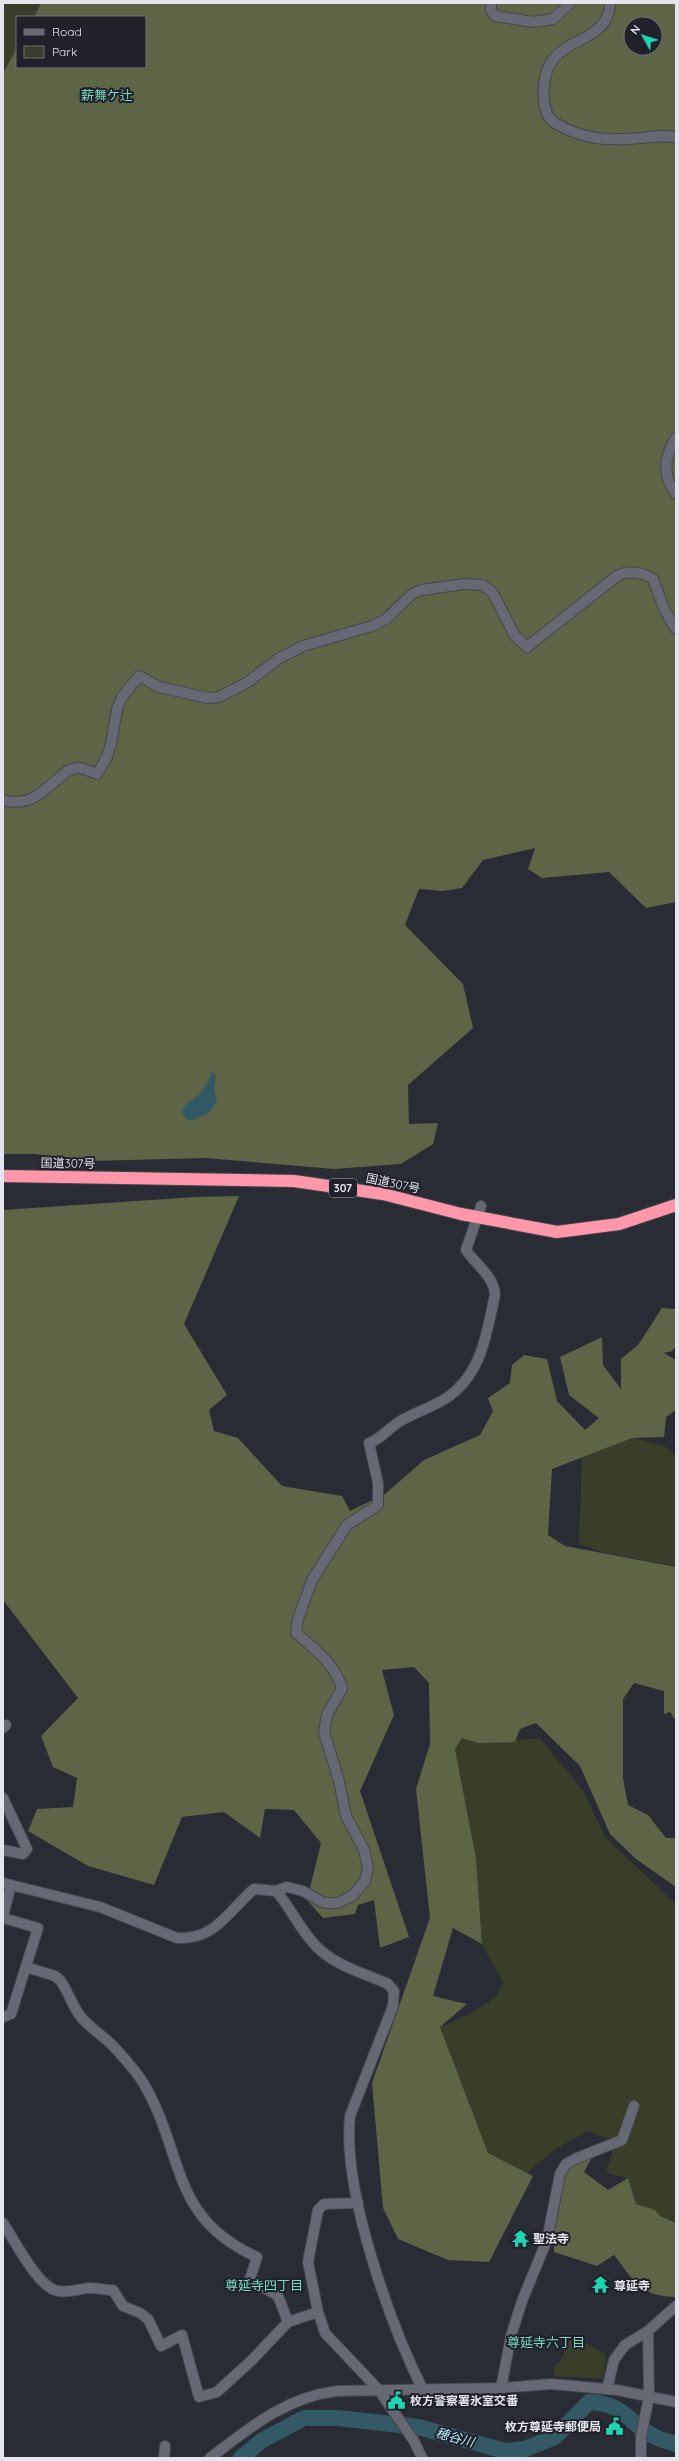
<svg xmlns="http://www.w3.org/2000/svg" width="679" height="2461" viewBox="0 0 679 2461" font-family="Quicksand,'Noto Sans JP',sans-serif">
<style>
.green{fill:#3a3e28}
.forest{fill:#5e6446;fill-rule:evenodd}
.water{fill:#335a64}
.lines{fill:none;stroke-linecap:round;stroke-linejoin:round}
.river{stroke:#335a64;stroke-width:16}
.minor-casing{stroke:#45464e;stroke-width:12}
.highway-casing{stroke:#45464e;stroke-width:14}
.minor{stroke:#666873;stroke-width:10}
.highway{stroke:#ff97aa;stroke-width:12}
.labels{text-anchor:middle;dominant-baseline:central;stroke-width:4;stroke-linejoin:round;paint-order:stroke}
.shield{fill:#20212b;stroke:#aaabb3;stroke-width:1}
.shield-label{font-size:11px;font-weight:bold;fill:#e5e6ed}
.street-label{font-size:12px;fill:#e5e6ed;stroke:#20212b}
.poi-label{font-size:12px;font-weight:bold;fill:#e5e6ed;stroke:#20212b;text-anchor:start}
.neighbourhood-label{font-size:13px;fill:#78d9bf;stroke:#20212b}
.water-label{font-size:13px;font-style:italic;fill:#b4edfc;stroke:#20212b}
</style>
<rect width="100%" height="100%" fill="#292b35"/>
<g class="green">
<path d="M 3,3 L 41,3 L 34,17 L 17,17 L 17,48 L 3,73 Z"/>
<path d="M 633,1438 L 664,1446 L 676,1455 L 676,1565 L 674,1566 L 601,1552 L 579,1544 L 582,1456 Z"/>
<path d="M 462,1738 L 478,1743 L 540,1738 L 584,1792 L 605,1837 L 669,1898 L 676,1902 L 676,2223 L 660,2216 L 655,2210 L 636,2204 L 628,2178 L 606,2173 L 615,2141 L 588,2131 L 555,2149 L 527,2173 L 488,2153 L 440,2027 L 470,2014 L 496,1997 L 503,1983 L 482,1944 L 476,1858 L 455,1749 Z"/>
<path d="M 571,2336 L 606,2354 L 603,2379 L 554,2376 L 554,2367 L 561,2360 Z"/>
</g>
<g class="forest">
<path d="M 41,3 L 676,3 L 676,902 L 646,908 L 609,872 L 542,878 L 528,869 L 535,848 L 483,860 L 462,888 L 443,891 L 419,889 L 405,925 L 463,984 L 473,1028 L 408,1085 L 409,1124 L 438,1123 L 433,1144 L 401,1164 L 334,1169 L 206,1158 L 91,1161 L 35,1154 L 3,1154 L 3,73 L 17,48 L 17,67 L 145,67 L 145,17 L 34,17 ZM 631,24 L 655,24 L 655,48 L 631,48 Z"/>
<path d="M 239,1196 L 184,1324 L 227,1395 L 209,1410 L 214,1431 L 238,1438 L 282,1486 L 342,1496 L 350,1511 L 385,1494 L 424,1460 L 480,1435 L 493,1411 L 488,1398 L 510,1383 L 512,1365 L 524,1355 L 547,1359 L 557,1401 L 585,1430 L 599,1418 L 569,1395 L 560,1357 L 602,1337 L 603,1365 L 621,1389 L 621,1359 L 638,1345 L 662,1308 L 676,1309 L 676,1346 L 672,1351 L 664,1353 L 676,1360 L 676,1410 L 666,1417 L 664,1437 L 632,1438 L 552,1469 L 548,1535 L 565,1546 L 676,1567 L 676,1721 L 670,1712 L 664,1714 L 664,1691 L 634,1683 L 623,1699 L 623,1778 L 628,1805 L 648,1815 L 666,1838 L 676,1838 L 676,1887 L 636,1859 L 610,1834 L 580,1766 L 536,1723 L 520,1729 L 515,1742 L 478,1743 L 462,1738 L 455,1749 L 476,1858 L 482,1944 L 453,1928 L 433,1996 L 467,2004 L 440,2027 L 488,2153 L 533,2176 L 489,2262 L 448,2260 L 398,2239 L 383,2208 L 372,2083 L 430,1918 L 416,1789 L 430,1744 L 429,1683 L 414,1667 L 382,1670 L 394,1715 L 360,1791 L 409,1937 L 380,1948 L 374,1900 L 358,1905 L 355,1914 L 323,1918 L 307,1900 L 321,1843 L 294,1810 L 265,1809 L 260,1838 L 224,1812 L 182,1817 L 154,1885 L 88,1866 L 28,1831 L 37,1809 L 73,1807 L 77,1778 L 53,1767 L 41,1736 L 78,1698 L 3,1600 L 3,1210 L 195,1197 Z"/>
<path d="M 592,2157 L 584,2172 L 608,2190 L 628,2178 L 636,2204 L 655,2210 L 660,2216 L 676,2223 L 676,2297 C 639,2296 635,2282 614,2255 L 597,2266 L 554,2252 L 555,2187 L 577,2160 Z"/>
</g>
<path class="water" d="M 212,1072 L 216,1076 L 214,1089 L 217,1101 L 209,1113 L 190,1121 L 183,1116 C 182,1099 193,1103 201,1092 C 206,1086 209,1079 212,1072 Z"/>
<g class="lines">
<path class="river" d="M 241,2458 L 261,2441 L 304,2418 L 338,2418 L 418,2427 L 505,2451 L 525,2449 L 555,2437 L 589,2402 C 625,2403 628,2424 655,2437 C 662,2440 669,2442 676,2444"/>
<defs>
<g id="minor">
<path d="M 491,3 L 491,10 L 495,16 L 533,22 L 553,19 L 570,3"/>
<path d="M 610,3 C 608,53 538,28 544,100 C 544,108 548,119 555,123 C 583,140 609,141 640,138 C 651,137 666,134 676,138"/>
<path d="M 676,438 C 664,457 662,476 676,494"/>
<path d="M 3,800 C 44,811 57,766 80,768 C 85,768 92,773 97,774 L 107,757 L 111,744 L 117,709 L 122,697 L 139,676 L 159,687 L 208,698 L 219,697 L 248,682 L 278,659 L 303,646 L 372,626 L 386,619 L 412,594 L 421,590 L 464,584 L 483,585 L 493,593 L 515,636 L 527,647 L 617,576 C 627,570 643,572 653,579 L 665,611 L 676,629"/>
<path d="M 3,1728 L 6,1725"/>
<path d="M 3,1798 L 27,1849 L 23,1854 L 3,1850"/>
<path d="M 3,1883 L 100,1907 L 177,1938 C 216,1940 228,1911 254,1889 L 276,1891 L 287,1887 L 303,1891 L 324,1903 L 337,1903 L 352,1896 L 365,1881 L 368,1867 L 364,1850 L 346,1816 L 339,1781 L 324,1732 L 327,1715 L 342,1689 C 337,1666 313,1647 296,1633 L 298,1619 L 312,1580 L 347,1525 L 378,1505 L 378,1483 L 369,1443 C 382,1439 391,1425 404,1419 C 417,1412 432,1407 445,1399 C 482,1375 486,1335 495,1295 C 494,1276 476,1265 466,1250 L 481,1206"/>
<path d="M 276,1891 C 291,1908 300,1930 316,1946 C 335,1966 364,1973 388,1984 L 394,1991 L 393,2006 L 350,2116 C 342,2189 389,2321 422,2388"/>
<path d="M 3,1916 L 11,1885"/>
<path d="M 3,1918 L 38,1928 L 11,2014 L 3,2017"/>
<path d="M 26,1967 L 55,1976 L 60,1980 C 69,1992 72,2006 81,2017 C 91,2029 105,2037 115,2048 C 125,2059 138,2073 145,2086 C 185,2156 170,2218 257,2257 L 250,2279 L 278,2296 L 288,2322"/>
<path d="M 3,2223 C 14,2239 38,2288 58,2291 C 69,2293 78,2289 89,2288 C 97,2288 105,2290 113,2290 L 123,2306 L 140,2313 L 148,2319 L 161,2346 L 182,2335 L 199,2397 L 217,2392 L 251,2361 L 288,2322 L 318,2312 L 325,2333 L 378,2389 L 414,2441 L 422,2458"/>
<path d="M 318,2312 L 308,2262 L 318,2210 L 324,2204 L 358,2203"/>
<path d="M 501,2388 L 511,2336 L 522,2301 L 547,2240 L 560,2174 L 566,2164 L 577,2158 L 622,2140 L 634,2106"/>
<path d="M 607,2389 L 614,2360 L 625,2345 L 648,2331 L 676,2306"/>
<path d="M 164,2458 L 165,2446"/>
<path d="M 210,2458 C 249,2428 286,2397 337,2391 L 501,2388 L 551,2384 L 617,2390 L 676,2402"/>
<path d="M 641,2458 L 641,2436 L 649,2397 L 648,2331"/>
</g>
<path id="highway" d="M 3,1176 L 294,1181 L 383,1194 L 461,1214 L 557,1232 L 619,1224 L 676,1205"/>
</defs>
<use href="#minor" class="minor-casing"/>
<use href="#highway" class="highway-casing"/>
<use href="#minor" class="minor"/>
<use href="#highway" class="highway"/>
</g>
<defs>
<symbol id="temple-bare" viewBox="-9 -9 18 18"><path d="M0-6L5-2H3V0L6.5 2.5H4V6H1.5V3h-3V6H-4V2.5H-6.5L-3 0V-2H-5Z" fill="#1dd5b1" stroke="#20212b" stroke-width="2.5" paint-order="stroke"/></symbol>
<symbol id="civic-bare" viewBox="-9 -9 18 18"><path d="M-.6-6.5H3V-4.5H.6V-3L4-1V1h2V6H-6V1h2V-1L-.6-3ZM-1.2 2.5V6h2.4V2.5Z" fill="#1dd5b1" stroke="#20212b" stroke-width="2.5" paint-order="stroke"/></symbol>
</defs>
<g fill-rule="evenodd">
<use href="#temple-bare" x="508" y="2226" width="25" height="25"/>
<use href="#temple-bare" x="588" y="2272" width="25" height="25"/>
<use href="#civic-bare" x="384" y="2388" width="25" height="25"/>
<use href="#civic-bare" x="602" y="2414" width="25" height="25"/>
</g>
<g class="labels">
<rect class="shield" x="329" y="1179" width="28" height="18" rx="3"/>
<g class="shield-label">
<text x="343" y="1188">307</text>
</g>
<g class="street-label">
<text transform="translate(68 1163) rotate(1)">国道307号</text>
<text transform="translate(393 1183) rotate(12)">国道307号</text>
</g>
<g class="poi-label">
<text x="533" y="2238">聖法寺</text>
<text x="614" y="2285">尊延寺</text>
<text x="410" y="2400">枚方警察署氷室交番</text>
<text x="601" y="2426" text-anchor="end">枚方尊延寺郵便局</text>
</g>
<g class="neighbourhood-label">
<text x="107" y="95">薪舞ケ辻</text>
<text x="264" y="2285">尊延寺四丁目</text>
<text x="546" y="2342">尊延寺六丁目</text>
</g>
<g class="water-label">
<text transform="translate(455 2437) rotate(15)">穂谷川</text>
</g>
</g>
<rect width="679" height="2461" fill="none" stroke="#e5e6ed" stroke-width="8"/>
<rect x="16" y="16" width="130" height="52" fill="#20212b" stroke="#6f7079"/>
<rect x="24" y="29" width="20" height="6" fill="#666873" stroke="#6f7079"/>
<text x="52" y="36" font-size="12" fill="#e5e6ed">Road</text>
<rect x="24" y="46" width="20" height="12" fill="#3a3e28" stroke="#6f7079"/>
<text x="52" y="56" font-size="12" fill="#e5e6ed">Park</text>
<g transform="translate(643 36) rotate(309)"><circle r="19" fill="#20212b" stroke="#6f7079"/>
<path d="M0-3L7 15L0 10L-7 15Z" fill="#1dd5b1"/>
<text y="-6" font-size="11" font-weight="bold" text-anchor="middle" fill="#e5e6ed">N</text>
</g>
</svg>
